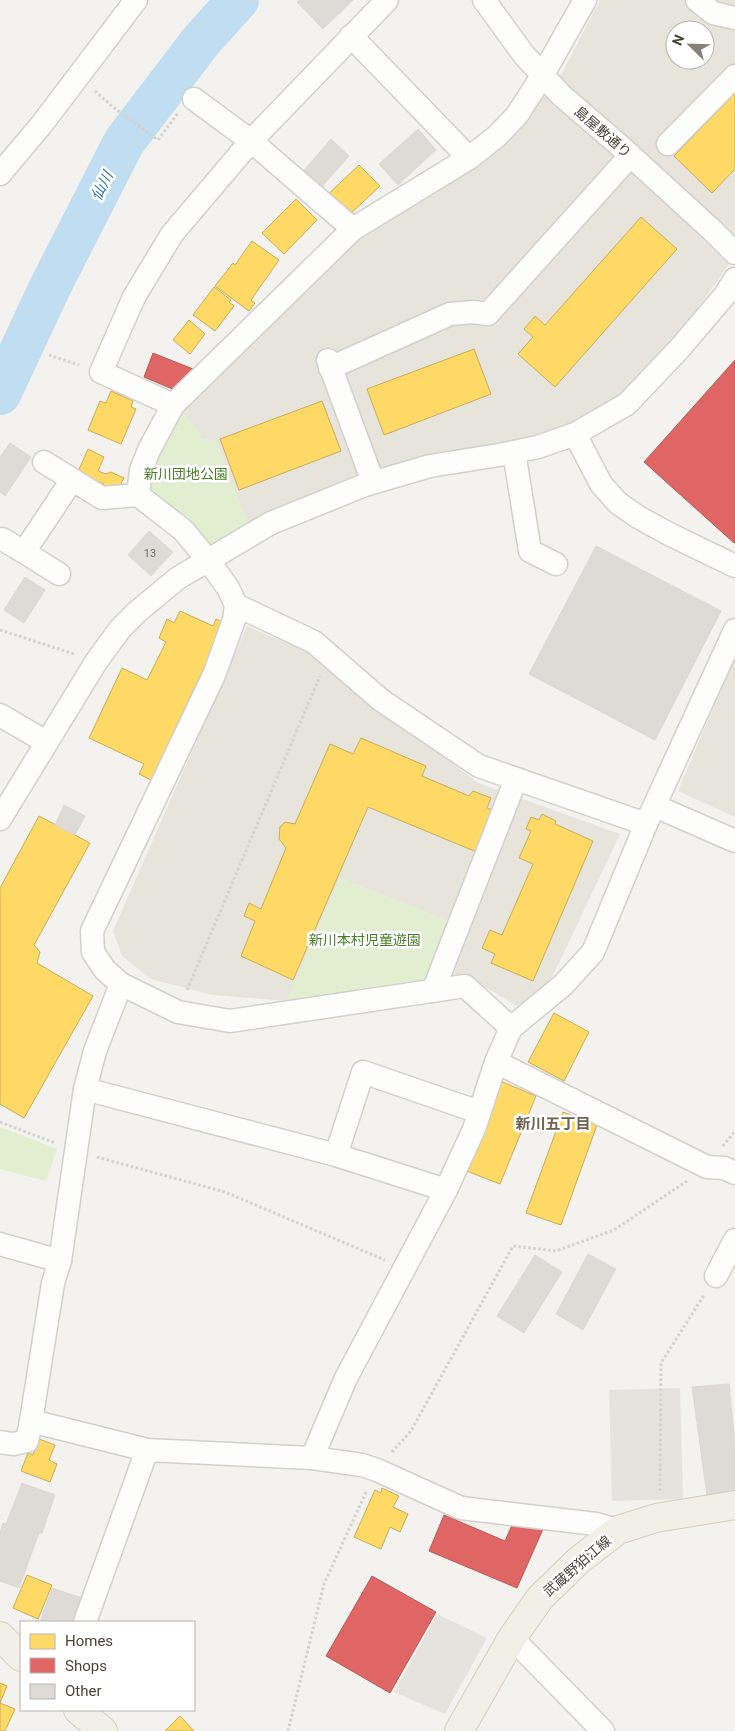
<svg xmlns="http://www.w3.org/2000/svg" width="735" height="1731" viewBox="0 0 735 1731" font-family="Roboto,'Noto Sans JP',sans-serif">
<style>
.residential{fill:#e7e4dc;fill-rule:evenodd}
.green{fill:#e1eecf}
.parking{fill:#e6e3df}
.homes{fill:#ffd966;stroke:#c9ac58}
.shops{fill:#e06666;stroke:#b35c58}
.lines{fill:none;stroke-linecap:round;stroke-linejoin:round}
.river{stroke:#c0ddf1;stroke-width:42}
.building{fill:#dedbd6;stroke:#dcd9d4}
.minor-casing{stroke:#d2d0cb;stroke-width:25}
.major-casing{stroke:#d6cebb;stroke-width:30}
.path{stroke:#d3d2cc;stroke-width:3;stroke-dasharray:2.5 2.5;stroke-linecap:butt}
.minor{stroke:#fdfdfc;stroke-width:22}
.major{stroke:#f2efe6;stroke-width:28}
.labels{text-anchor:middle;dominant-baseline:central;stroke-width:5;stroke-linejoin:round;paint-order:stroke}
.number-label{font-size:11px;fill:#706a61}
.street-label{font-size:14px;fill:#4b4439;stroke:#fff}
.park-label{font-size:14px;fill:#4a7f2a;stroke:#fff}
.water-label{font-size:15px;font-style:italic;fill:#2e7ab2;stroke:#fff}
.neighbourhood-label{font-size:15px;font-weight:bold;fill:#6e6250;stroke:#fff}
</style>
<rect width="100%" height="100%" fill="#f4f2ee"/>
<g class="residential">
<path d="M 600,0 L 735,0 L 735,256 L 675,340 L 620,401 L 561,435 L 249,528 L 216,441 L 203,439 L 180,409 L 296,297 L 360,240 L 473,166 L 561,75 ZM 675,30 L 705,30 L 705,60 L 675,60 Z"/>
<path d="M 247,626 L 315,655 L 478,783 L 620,834 L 548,986 L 517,1006 L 465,975 L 444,977 L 466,928 L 340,878 L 287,1001 L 213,995 L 151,979 L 122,956 L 113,931 Z"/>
<path d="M 735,657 L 735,817 L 678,791 Z"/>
</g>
<g class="green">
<path d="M 180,409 L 203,439 L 216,441 L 249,528 L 208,551 L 142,489 Z"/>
<path d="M 340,878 L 456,924 L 433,978 L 287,1001 Z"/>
<path d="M 0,1127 L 57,1149 L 46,1181 L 0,1169 Z"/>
</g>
<g class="parking">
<path d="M 680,1388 L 683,1499 L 612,1501 L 609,1390 Z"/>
<path d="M 437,1614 L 487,1638 L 445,1714 L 394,1692 Z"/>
</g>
<g class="homes">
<path d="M 735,93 L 735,169 L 712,193 L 674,156 Z"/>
<path d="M 359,165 L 380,186 L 345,219 L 324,198 Z"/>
<path d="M 296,199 L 317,220 L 284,254 L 262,233 Z"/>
<path d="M 641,217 L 677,249 L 555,387 L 518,354 L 533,337 L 524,329 L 535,316 L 545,325 Z"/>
<path d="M 252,241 L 279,260 L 251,300 L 255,303 L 249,311 L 215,286 L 233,263 L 235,265 Z"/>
<path d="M 214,287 L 231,300 L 229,302 L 234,306 L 215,331 L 193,315 Z"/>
<path d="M 189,320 L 205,334 L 190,354 L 173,340 Z"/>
<path d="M 474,349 L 491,394 L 384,435 L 367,389 Z"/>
<path d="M 111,391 L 133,401 L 131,407 L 136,409 L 121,444 L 88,430 L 100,401 L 106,403 Z"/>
<path d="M 322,401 L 341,451 L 239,490 L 220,439 Z"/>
<path d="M 88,449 L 104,457 L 98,471 L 106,474 L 111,472 L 124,478 L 118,489 L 102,489 L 104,484 L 77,474 Z"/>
<path d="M 180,611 L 213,626 L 216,619 L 225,623 L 151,780 L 139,774 L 144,764 L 89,738 L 122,668 L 147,680 L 166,642 L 159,638 L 167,619 L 174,623 Z"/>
<path d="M 361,738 L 426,766 L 422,776 L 469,796 L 473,791 L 491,798 L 487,808 L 492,810 L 479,853 L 368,807 L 293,980 L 241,956 L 255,921 L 244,916 L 249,903 L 261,909 L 286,848 L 279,839 L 280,827 L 285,822 L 295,824 L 330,744 L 353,754 Z"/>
<path d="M 542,814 L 556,821 L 555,824 L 593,841 L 533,981 L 491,963 L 495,954 L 482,948 L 490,930 L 502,935 L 533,864 L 519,858 L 531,831 L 526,829 L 531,817 L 539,820 Z"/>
<path d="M 39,816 L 90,843 L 34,945 L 40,952 L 37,963 L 93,996 L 24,1118 L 0,1104 L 0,888 Z"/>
<path d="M 554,1013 L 589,1032 L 564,1081 L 528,1062 Z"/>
<path d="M 500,1081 L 536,1096 L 500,1184 L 464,1170 Z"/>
<path d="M 563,1112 L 597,1125 L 561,1225 L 526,1213 Z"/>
<path d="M 39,1439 L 55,1445 L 49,1460 L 57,1464 L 50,1482 L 21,1471 L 28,1453 L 33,1455 Z"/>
<path d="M 382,1488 L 399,1496 L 393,1507 L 408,1514 L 400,1532 L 390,1527 L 381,1549 L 354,1537 L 375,1490 L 381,1493 Z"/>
<path d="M 27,1575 L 52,1585 L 38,1619 L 13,1608 Z"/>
<path d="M 0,1683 L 7,1686 L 0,1703 Z"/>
<path d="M 0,1703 L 15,1709 L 5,1731 L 0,1731 Z"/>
<path d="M 180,1716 L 194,1731 L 165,1731 Z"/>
</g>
<g class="shops">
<path d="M 153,353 L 193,369 L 183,382 L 180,380 L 175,390 L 144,377 Z"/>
<path d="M 735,360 L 735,542 L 734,543 L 644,462 Z"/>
<path d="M 444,1515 L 505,1541 L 512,1525 L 544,1527 L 517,1588 L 429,1551 Z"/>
<path d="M 372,1576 L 436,1612 L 390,1693 L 326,1656 Z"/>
</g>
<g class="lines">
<path class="river" d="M 0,394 L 50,287 L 124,142 L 201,41 L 238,0"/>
</g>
<g class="building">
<path d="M 300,0 L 353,0 L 323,29 L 297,2 Z"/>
<path d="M 418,129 L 436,150 L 398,185 L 379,164 Z"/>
<path d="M 331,139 L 349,156 L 319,190 L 301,174 Z"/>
<path d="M 10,443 L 31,457 L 5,496 L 0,492 L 0,457 Z"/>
<path d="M 149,531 L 173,552 L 151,576 L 128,555 Z"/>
<path d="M 596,546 L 721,611 L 655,740 L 529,674 Z"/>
<path d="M 25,577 L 45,590 L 24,623 L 4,610 Z"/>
<path d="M 64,805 L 85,816 L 75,835 L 55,825 Z"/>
<path d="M 588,1254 L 616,1269 L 583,1330 L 556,1314 Z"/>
<path d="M 535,1255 L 562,1272 L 524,1333 L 497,1316 Z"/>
<path d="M 729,1384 L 735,1444 L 735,1493 L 707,1495 L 692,1387 Z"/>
<path d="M 22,1483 L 55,1495 L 42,1533 L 39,1533 L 19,1588 L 0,1581 L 0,1533 L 3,1523 L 6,1524 Z"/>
<path d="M 52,1588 L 85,1599 L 76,1622 L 40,1622 Z"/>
</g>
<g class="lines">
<defs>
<g id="minor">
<path d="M 484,0 L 524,55 L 561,95 L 619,145 L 713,231 L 735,253"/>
<path d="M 697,0 L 713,13 L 735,18"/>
<path d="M 351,36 L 469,158"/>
<path d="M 194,99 L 251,141 L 353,229"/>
<path d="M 668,144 L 735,76"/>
<path d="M 0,174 L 42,124 L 136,0"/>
<path d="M 328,360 L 373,482"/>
<path d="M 330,368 L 450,314 L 473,312 L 488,314 L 630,156"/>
<path d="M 173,405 L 101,372 L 134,297 L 172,234 L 251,141 L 387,0"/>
<path d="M 575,434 L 601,484 L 618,503 L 638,517 L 671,535 L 735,566"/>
<path d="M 514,452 L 530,551 L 556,564"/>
<path d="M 44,462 L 102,498 L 138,495"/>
<path d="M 2,539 L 24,552"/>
<path d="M 59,574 L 24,552 L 72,480"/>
<path d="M 236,605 L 314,642 L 381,700 L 479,766 L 646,824"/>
<path d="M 0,715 L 46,742"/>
<path d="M 655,806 L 735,841"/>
<path d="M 0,819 L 96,662 L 120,629 L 137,612 L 178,578 L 271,523 L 365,485 L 430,466 L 499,455 L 538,447 L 575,434 L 627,404 L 680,348 L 725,295 L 735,279"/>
<path d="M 433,991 L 516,779"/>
<path d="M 511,1028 L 465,986 L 230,1021 L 178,1012 L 121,984 L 105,970 L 93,952 L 92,931 L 214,675 L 234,620 L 236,605 L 228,588 L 208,560 L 183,530 L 138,495 L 141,470 L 149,450 L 173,405 L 353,229 L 469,158 L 497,136 L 517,115 L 542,76 L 585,0"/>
<path d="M 496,1062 L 707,1167 L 724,1168 L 735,1173"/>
<path d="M 85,1089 L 336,1155 L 446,1190"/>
<path d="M 336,1155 L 363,1072 L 479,1112"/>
<path d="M 0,1244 L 60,1261"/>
<path d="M 716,1276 L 735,1240"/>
<path d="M 31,1421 L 147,1450 L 312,1458 L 362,1465 L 377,1470 L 461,1508 L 596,1524 L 618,1530"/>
<path d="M 0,1442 L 13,1444 L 27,1441 L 31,1421 L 53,1283 L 60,1261 L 85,1089 L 95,1051 L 121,984"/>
<path d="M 312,1458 L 346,1378 L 446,1190 L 474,1129 L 496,1062 L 511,1028 L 563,985 L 593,952 L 646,824 L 735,630"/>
<path d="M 85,1622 L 147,1450"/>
<path d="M 512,1638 L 603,1731"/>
</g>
<g id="major">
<path d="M 0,1636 L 21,1657"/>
<path d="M 78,1710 L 103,1731"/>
<path d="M 459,1731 L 512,1638 L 540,1598 L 578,1561 L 618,1530 L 656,1518 L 735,1505"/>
</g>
</defs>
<use href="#minor" class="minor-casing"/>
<use href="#major" class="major-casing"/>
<g class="path">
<path d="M 95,91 L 113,107 L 158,140 L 178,113"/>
<path d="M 49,355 L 79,365"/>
<path d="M 0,630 L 74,654"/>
<path d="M 187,990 L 320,676"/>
<path d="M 0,1122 L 55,1143"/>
<path d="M 723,1146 L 735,1131"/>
<path d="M 97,1157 L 225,1192 L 385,1260"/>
<path d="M 392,1452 L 411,1431 L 513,1246 L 556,1251 L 614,1230 L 687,1181"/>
<path d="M 660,1491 L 661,1363 L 704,1295"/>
<path d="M 288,1731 L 324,1584 L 367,1490"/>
</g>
<use href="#minor" class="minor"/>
<use href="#major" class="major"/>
</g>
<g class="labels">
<g class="number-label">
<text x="150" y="553">13</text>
</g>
<g class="street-label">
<text transform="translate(603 132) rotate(41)">島屋敷通り</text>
<text transform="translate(577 1566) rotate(-41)">武蔵野狛江線</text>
</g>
<g class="park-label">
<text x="186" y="474">新川団地公園</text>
<text x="365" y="940">新川本村児童遊園</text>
</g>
<g class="water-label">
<text transform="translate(102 186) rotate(-63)">仙川</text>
</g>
<g class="neighbourhood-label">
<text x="553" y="1124">新川五丁目</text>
</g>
</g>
<rect x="20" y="1621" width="175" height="90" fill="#ffffff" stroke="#b7b4b0"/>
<rect x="30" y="1634" width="25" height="15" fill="#ffd966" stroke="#b7b4b0"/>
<text x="65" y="1646" font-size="15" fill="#4b4439">Homes</text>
<rect x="30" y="1658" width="25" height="15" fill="#e06666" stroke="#b7b4b0"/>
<text x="65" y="1671" font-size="15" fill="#4b4439">Shops</text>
<rect x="30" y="1684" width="25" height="15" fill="#dedbd6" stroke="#b7b4b0"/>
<text x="65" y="1696" font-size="15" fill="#4b4439">Other</text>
<g transform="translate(690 45) rotate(293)"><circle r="24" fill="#ffffff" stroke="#b7b4b0"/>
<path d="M0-4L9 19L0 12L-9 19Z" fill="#868178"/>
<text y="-8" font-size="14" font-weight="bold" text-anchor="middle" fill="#4b4439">N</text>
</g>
</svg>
